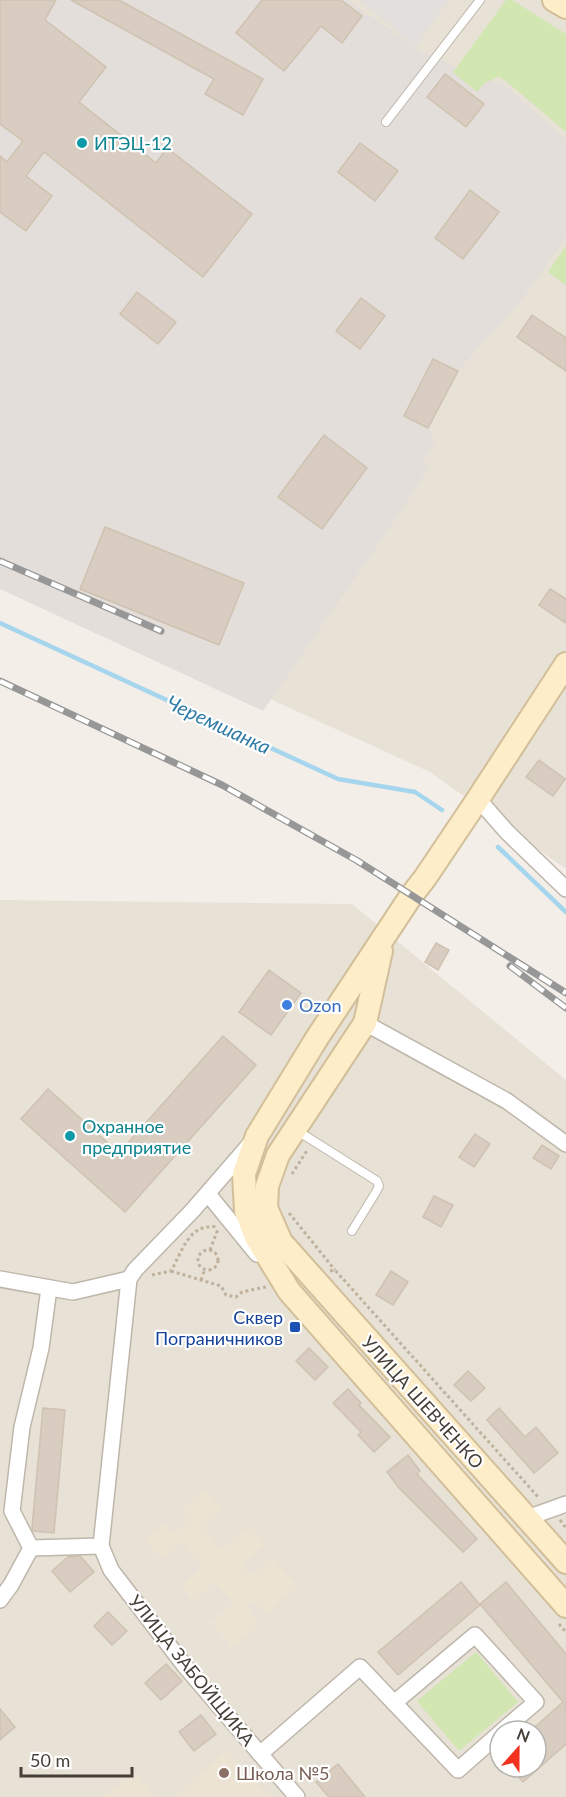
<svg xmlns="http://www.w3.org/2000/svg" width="566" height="1797" viewBox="0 0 566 1797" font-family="Lato,sans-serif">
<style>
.residential{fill:#e7e1d6;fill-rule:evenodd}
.industrial{fill:#e3ded9}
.education{fill:#ece3d2}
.green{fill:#d2e6b2}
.parking{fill:#e2dfdc}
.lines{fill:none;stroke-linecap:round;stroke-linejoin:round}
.stream{stroke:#a6d5ee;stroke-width:4.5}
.building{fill:#d8cdc0;stroke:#cfc2b1;stroke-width:1.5}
.service-casing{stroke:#bfb6ab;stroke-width:10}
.minor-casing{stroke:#bfb6ab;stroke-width:18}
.secondary-casing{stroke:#d2bf99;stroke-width:26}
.path{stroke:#c0b19c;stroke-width:3;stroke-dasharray:3 3;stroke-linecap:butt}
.service{stroke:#fff;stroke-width:8}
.minor{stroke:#fff;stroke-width:15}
.secondary{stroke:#fdedc8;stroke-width:22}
.rail-casing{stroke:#979797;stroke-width:7}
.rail{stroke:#fff;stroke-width:4.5;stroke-dasharray:14;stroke-linecap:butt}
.culture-dot{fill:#0f9aa8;stroke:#fff;stroke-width:2}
.shop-dot{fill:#3f7fe0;stroke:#fff;stroke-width:2}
.transit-dot{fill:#1a4fb4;stroke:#fff;stroke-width:2}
.education-dot{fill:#8d6e63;stroke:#fff;stroke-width:2}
.labels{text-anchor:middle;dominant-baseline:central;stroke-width:4.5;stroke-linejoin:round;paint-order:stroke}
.culture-label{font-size:18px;fill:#0d838f;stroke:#fff;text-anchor:start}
.shop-label{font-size:18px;fill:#366cbe;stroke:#fff;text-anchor:start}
.transit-label{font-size:18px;fill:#164399;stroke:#fff;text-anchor:end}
.street-label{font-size:18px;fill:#463f37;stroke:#fff}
.education-label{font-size:18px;fill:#785e54;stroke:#fff;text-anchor:start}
.water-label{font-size:20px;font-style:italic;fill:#317ca7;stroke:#fff}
</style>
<rect width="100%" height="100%" fill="#f3efe8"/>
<g class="residential">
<path d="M 0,0 L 566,0 L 566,869 L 430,772 L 0,576 Z"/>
<path d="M 0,900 L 352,904 L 566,1080 L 566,1797 L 0,1797 ZM 500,1731 L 536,1731 L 536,1767 L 500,1767 Z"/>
</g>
<path class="industrial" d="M 0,0 L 347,0 L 424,53 L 506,87 L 566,139 L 566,237 L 523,298 L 458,371 L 428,428 L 435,442 L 423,460 L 429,466 L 405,505 L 263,711 L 0,589 Z"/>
<g class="education">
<path d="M 204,1489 L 223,1510 L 203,1528 L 222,1549 L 249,1525 L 266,1544 L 242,1566 L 251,1576 L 272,1557 L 298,1586 L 267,1614 L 254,1600 L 246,1607 L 260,1623 L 233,1648 L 210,1623 L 233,1602 L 215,1583 L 194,1602 L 181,1587 L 202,1567 L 181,1543 L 162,1560 L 144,1541 L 164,1523 L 174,1533 L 188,1520 L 180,1511 Z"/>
<path d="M 227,1750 L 270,1797 L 173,1797 Z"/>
<path d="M 135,1773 L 155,1797 L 101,1797 Z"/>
</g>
<g class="green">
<path d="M 506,0 L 512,0 L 566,34 L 566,132 L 506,81 L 499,77 L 486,82 L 477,92 L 453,72 Z"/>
<path d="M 566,246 L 566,285 L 548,272 Z"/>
<path d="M 476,1652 L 518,1702 L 459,1751 L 417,1701 Z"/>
</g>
<path class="parking" d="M 359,0 L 449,0 L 416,46 Z"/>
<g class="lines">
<g class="stream">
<path d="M 0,623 L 338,779 L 415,792 L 442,810"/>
<path d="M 498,847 L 566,912"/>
</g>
</g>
<g class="building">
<path d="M 0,0 L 56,0 L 45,20 L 106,67 L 79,102 L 156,163 L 167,148 L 252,214 L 203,277 L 44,152 L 26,176 L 52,196 L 26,231 L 0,212 L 0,156 L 7,162 L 23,141 L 0,124 Z"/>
<path d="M 71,0 L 119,0 L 263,79 L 243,115 L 205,94 L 214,79 Z"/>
<path d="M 262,0 L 341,0 L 362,16 L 342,43 L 321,26 L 284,71 L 236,33 Z"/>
<path d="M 445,74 L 484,104 L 466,127 L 427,97 Z"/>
<path d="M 360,143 L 398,171 L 375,201 L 338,172 Z"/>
<path d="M 470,190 L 499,212 L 463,259 L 435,238 Z"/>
<path d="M 137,292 L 176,322 L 158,344 L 120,314 Z"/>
<path d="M 361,298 L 385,316 L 360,349 L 336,331 Z"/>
<path d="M 532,315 L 566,338 L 566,371 L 517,337 Z"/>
<path d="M 433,359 L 458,371 L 428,428 L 404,416 Z"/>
<path d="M 324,435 L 367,468 L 322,529 L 278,497 Z"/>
<path d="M 105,527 L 244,583 L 219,645 L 80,589 Z"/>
<path d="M 550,589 L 566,599 L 566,623 L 539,605 Z"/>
<path d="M 539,760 L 565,779 L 553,796 L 526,777 Z"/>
<path d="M 436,943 L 449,950 L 438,970 L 425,962 Z"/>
<path d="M 269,970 L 301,993 L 271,1035 L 239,1012 Z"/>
<path d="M 223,1036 L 256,1065 L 125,1212 L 21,1119 L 48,1089 L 119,1153 Z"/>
<path d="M 475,1134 L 490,1144 L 474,1167 L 459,1157 Z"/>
<path d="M 542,1145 L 559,1156 L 551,1169 L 533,1158 Z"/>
<path d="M 434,1196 L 453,1205 L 441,1227 L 423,1217 Z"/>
<path d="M 391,1271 L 408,1282 L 393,1305 L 376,1295 Z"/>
<path d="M 309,1348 L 328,1367 L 315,1380 L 296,1361 Z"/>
<path d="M 468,1371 L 485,1388 L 471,1401 L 454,1385 Z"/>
<path d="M 348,1389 L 361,1403 L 359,1405 L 390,1437 L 374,1452 L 358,1435 L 361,1432 L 333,1403 Z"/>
<path d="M 43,1408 L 65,1410 L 54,1533 L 33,1531 L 32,1528 Z"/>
<path d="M 499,1408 L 525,1437 L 536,1427 L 558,1453 L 534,1473 L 487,1420 Z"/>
<path d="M 408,1455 L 420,1471 L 417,1474 L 477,1539 L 463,1552 L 399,1488 L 387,1472 Z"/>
<path d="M 80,1556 L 94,1572 L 70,1592 L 52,1571 L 68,1557 Z"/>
<path d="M 461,1582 L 480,1605 L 398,1675 L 378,1652 Z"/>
<path d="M 506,1582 L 566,1654 L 566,1744 L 523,1782 L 510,1767 L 536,1767 L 536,1726 L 563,1702 L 480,1604 Z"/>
<path d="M 108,1612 L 127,1631 L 112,1645 L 94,1626 Z"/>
<path d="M 166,1664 L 182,1681 L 161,1700 L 145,1683 Z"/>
<path d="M 0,1709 L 15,1727 L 0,1740 Z"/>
<path d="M 201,1715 L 216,1734 L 194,1751 L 179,1732 Z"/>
<path d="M 338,1764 L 365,1797 L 329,1797 L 316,1782 Z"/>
</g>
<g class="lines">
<defs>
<g id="service">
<path d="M 386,122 L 480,0"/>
<path d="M 296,1130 L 377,1181 L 379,1186 L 376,1192 L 352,1231"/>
</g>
<g id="minor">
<path d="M 478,799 L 507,832 L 566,889"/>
<path d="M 365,1023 L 507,1101 L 566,1144"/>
<path d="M 251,1143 L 193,1210 L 135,1270 L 129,1279 L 101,1546 L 111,1570 L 184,1665 L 297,1797"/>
<path d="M 208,1194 L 257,1254"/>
<path d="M 0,1279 L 73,1292 L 129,1279"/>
<path d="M 49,1288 L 41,1348 L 22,1427 L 12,1511 L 31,1548 L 101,1546"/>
<path d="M 527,1518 L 566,1504"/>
<path d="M 0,1600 L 11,1585 L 31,1548"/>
<path d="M 394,1703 L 475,1635 L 536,1702 L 502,1731"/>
<path d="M 260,1754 L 360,1667 L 458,1770 L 500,1733"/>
</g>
<g id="secondary">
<path d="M 554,0 L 566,7"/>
<path d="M 566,664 L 478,799 L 425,878 L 411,896 L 317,1038 L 257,1136 L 244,1174 L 246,1211 L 256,1237 L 289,1291 L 566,1606"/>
<path d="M 381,951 L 365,1023 L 278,1155 L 267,1186 L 266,1208 L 281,1242 L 566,1562"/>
</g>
</defs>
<use href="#service" class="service-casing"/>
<use href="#minor" class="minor-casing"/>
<use href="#secondary" class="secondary-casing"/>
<g class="path">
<path d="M 292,1174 L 308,1149"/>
<path d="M 289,1213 L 335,1270"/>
<path d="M 210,1250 L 218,1229"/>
<circle cx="208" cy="1260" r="10"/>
<path d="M 171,1271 L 221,1286 L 226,1295 L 236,1297 L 242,1292 L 266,1287"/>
<path d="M 330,1271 L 335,1270 L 539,1498"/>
<path d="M 152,1275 L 171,1271 C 183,1250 189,1223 217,1227"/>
<path d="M 201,1280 L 205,1269"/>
<path d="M 560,1520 L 566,1528"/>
<path d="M 559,1624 L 566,1632"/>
</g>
<use href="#service" class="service"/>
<use href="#minor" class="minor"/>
<use href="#secondary" class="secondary"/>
<defs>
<g id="rail">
<path d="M 0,561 L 161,631"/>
<path d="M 0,681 L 222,785 L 356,860 L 566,993"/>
<path d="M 510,966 L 566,1008"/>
</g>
</defs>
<use href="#rail" class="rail-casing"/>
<use href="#rail" class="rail"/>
</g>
<g class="culture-dot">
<circle cx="82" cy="143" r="6"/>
<circle cx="70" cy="1136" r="6"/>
</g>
<circle class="shop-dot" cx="287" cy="1005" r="6"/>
<rect class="transit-dot" x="289" y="1321" width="12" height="12" rx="3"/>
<circle class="education-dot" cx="224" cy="1773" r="6"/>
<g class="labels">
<g class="culture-label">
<text x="94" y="143">ИТЭЦ-12</text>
<text x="82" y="1126">Охранное<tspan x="82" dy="21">предприятие</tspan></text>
</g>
<g class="shop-label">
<text x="299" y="1005">Ozon</text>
</g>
<g class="transit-label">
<text x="283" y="1317">Сквер<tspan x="283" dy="21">Пограничников</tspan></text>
</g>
<g class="street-label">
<text transform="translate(423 1402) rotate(48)">УЛИЦА ШЕВЧЕНКО</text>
<text transform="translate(192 1670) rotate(51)">УЛИЦА ЗАБОЙЩИКА</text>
</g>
<g class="education-label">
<text x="236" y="1773">Школа №5</text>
</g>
<g class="water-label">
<text transform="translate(219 724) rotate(25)">Черемшанка</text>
</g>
</g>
<g transform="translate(518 1749) rotate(21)"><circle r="28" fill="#ffffff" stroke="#b5b2af" stroke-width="1.5"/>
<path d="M0-4.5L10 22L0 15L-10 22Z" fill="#f3321f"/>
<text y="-9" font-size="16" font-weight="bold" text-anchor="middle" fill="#463f37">N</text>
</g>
<path d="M21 1767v9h111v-9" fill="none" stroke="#463f37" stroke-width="3"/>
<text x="30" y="1767" font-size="18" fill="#463f37" stroke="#ffffff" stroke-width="4.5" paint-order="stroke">50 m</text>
</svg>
